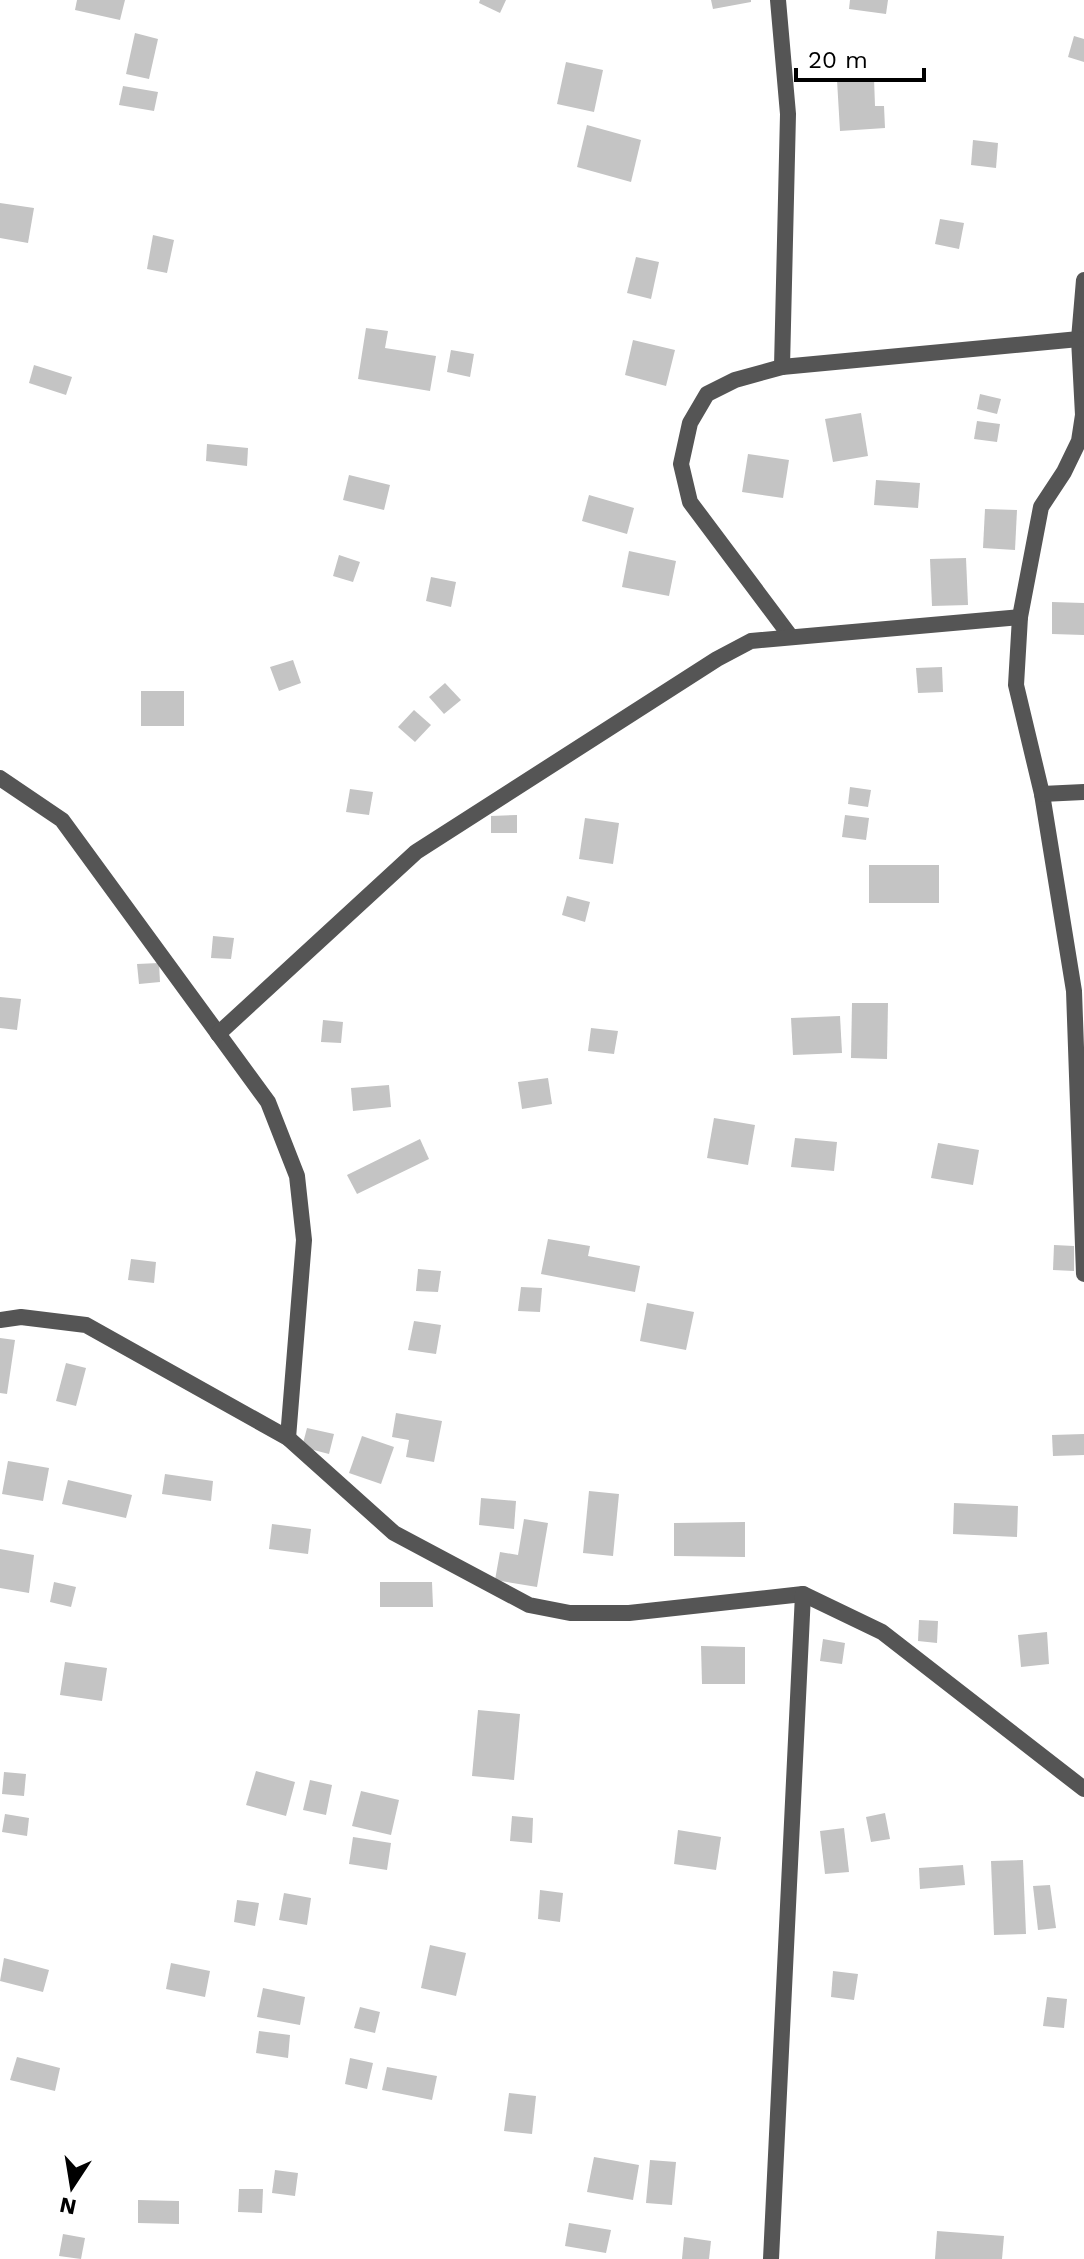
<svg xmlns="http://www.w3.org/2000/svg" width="1084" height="2259" viewBox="0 0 1084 2259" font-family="'Work Sans',sans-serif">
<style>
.building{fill:#c4c4c4}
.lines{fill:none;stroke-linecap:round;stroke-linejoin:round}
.minor{stroke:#555;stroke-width:16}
</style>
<rect width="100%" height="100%" fill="#fff"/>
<g class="building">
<path d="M 77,0 L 125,0 L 120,20 L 75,10 Z"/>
<path d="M 480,0 L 506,0 L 500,13 L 479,3 Z"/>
<path d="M 711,0 L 751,0 L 751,2 L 713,9 Z"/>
<path d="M 850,0 L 888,0 L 886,14 L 849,9 Z"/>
<path d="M 135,33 L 158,39 L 149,79 L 126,74 Z"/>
<path d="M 1074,36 L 1084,39 L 1084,62 L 1068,57 Z"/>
<path d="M 566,62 L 603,70 L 594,112 L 557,104 Z"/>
<path d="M 874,78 L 875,106 L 884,106 L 885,128 L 840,131 L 837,80 Z"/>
<path d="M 123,86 L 158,92 L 154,111 L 119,105 Z"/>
<path d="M 587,125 L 641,140 L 631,182 L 577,167 Z"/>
<path d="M 973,140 L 998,143 L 996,168 L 971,165 Z"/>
<path d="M 0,203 L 34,208 L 28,243 L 0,238 Z"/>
<path d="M 940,219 L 964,223 L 959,249 L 935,244 Z"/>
<path d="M 153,235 L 174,240 L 167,273 L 147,269 Z"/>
<path d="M 636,257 L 659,262 L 651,299 L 627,293 Z"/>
<path d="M 366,328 L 388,331 L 385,348 L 436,356 L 430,391 L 358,379 Z"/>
<path d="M 633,340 L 675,350 L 666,386 L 625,375 Z"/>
<path d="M 451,350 L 474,354 L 470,377 L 447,372 Z"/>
<path d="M 34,365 L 72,377 L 66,395 L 29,383 Z"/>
<path d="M 980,394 L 1001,399 L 997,414 L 977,409 Z"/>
<path d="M 861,413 L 868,456 L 833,462 L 825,419 Z"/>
<path d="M 977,421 L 1000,424 L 997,442 L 974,439 Z"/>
<path d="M 207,444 L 248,448 L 247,466 L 206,461 Z"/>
<path d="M 748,454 L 789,460 L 783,498 L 742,492 Z"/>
<path d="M 349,475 L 390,485 L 384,510 L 343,500 Z"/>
<path d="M 876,480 L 920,483 L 918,508 L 874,505 Z"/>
<path d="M 589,495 L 634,508 L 627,534 L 582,521 Z"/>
<path d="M 985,509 L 1017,510 L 1015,550 L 983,548 Z"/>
<path d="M 629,551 L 676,561 L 669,596 L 622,587 Z"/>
<path d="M 339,555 L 360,562 L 353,582 L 333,576 Z"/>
<path d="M 966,558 L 968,605 L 932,606 L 930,559 Z"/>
<path d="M 431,577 L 456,582 L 451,607 L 426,601 Z"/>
<path d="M 1052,602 L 1084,603 L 1084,635 L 1052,634 Z"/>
<path d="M 293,660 L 301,683 L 279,691 L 270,667 Z"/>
<path d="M 942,667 L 943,692 L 918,693 L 916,668 Z"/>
<path d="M 445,683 L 461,700 L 444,714 L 429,697 Z"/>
<rect x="141" y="691" width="43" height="35"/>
<path d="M 414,710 L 431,725 L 415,742 L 398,727 Z"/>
<path d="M 850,787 L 871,790 L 868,807 L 848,804 Z"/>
<path d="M 350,789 L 373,792 L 369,815 L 346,812 Z"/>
<path d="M 517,815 L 517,833 L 491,833 L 491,816 Z"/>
<path d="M 845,815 L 869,818 L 866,840 L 842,837 Z"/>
<path d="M 585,818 L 619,823 L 613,864 L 579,859 Z"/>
<rect x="869" y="865" width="70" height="38"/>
<path d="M 567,896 L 590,902 L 585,922 L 562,915 Z"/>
<path d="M 213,936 L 234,938 L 231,959 L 211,958 Z"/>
<path d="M 159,963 L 160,982 L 139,984 L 137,964 Z"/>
<path d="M 0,997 L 21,999 L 17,1030 L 0,1028 Z"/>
<path d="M 852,1003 L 888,1003 L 887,1059 L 851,1058 Z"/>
<path d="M 840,1016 L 842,1053 L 793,1055 L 791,1018 Z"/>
<path d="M 323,1020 L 343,1022 L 341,1043 L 321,1042 Z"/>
<path d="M 591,1028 L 618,1031 L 614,1054 L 588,1051 Z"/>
<path d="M 548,1078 L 552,1104 L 522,1109 L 518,1082 Z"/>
<path d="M 389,1085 L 391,1107 L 353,1111 L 351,1088 Z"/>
<path d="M 714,1118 L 755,1125 L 748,1165 L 707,1158 Z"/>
<path d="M 795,1138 L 837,1142 L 834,1171 L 791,1167 Z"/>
<path d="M 420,1139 L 429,1159 L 357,1194 L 347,1175 Z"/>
<path d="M 938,1143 L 979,1150 L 973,1185 L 931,1178 Z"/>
<path d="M 548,1239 L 590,1246 L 588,1256 L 640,1266 L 635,1292 L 541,1274 Z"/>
<path d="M 1054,1245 L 1074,1246 L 1074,1271 L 1053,1270 Z"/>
<path d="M 131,1259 L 156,1262 L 154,1283 L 128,1280 Z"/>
<path d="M 418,1269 L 441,1271 L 438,1292 L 416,1291 Z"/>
<path d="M 521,1287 L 542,1288 L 540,1312 L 518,1311 Z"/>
<path d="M 647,1303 L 694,1312 L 686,1350 L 640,1341 Z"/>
<path d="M 414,1321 L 441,1325 L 436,1354 L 408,1350 Z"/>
<path d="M 0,1338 L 15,1340 L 7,1394 L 0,1393 Z"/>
<path d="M 66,1363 L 86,1368 L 76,1406 L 56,1401 Z"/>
<path d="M 396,1413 L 442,1421 L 434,1462 L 406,1457 L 409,1440 L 392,1437 Z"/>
<path d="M 307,1428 L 334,1434 L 329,1454 L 302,1447 Z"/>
<path d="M 1084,1434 L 1084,1455 L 1053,1456 L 1052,1435 Z"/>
<path d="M 362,1436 L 394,1447 L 381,1484 L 349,1473 Z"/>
<path d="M 8,1461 L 49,1468 L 43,1501 L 2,1494 Z"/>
<path d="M 165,1474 L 213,1481 L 211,1501 L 162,1494 Z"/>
<path d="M 68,1480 L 132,1495 L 126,1518 L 62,1504 Z"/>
<path d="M 589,1491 L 619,1494 L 613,1556 L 583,1553 Z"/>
<path d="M 481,1498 L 516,1501 L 514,1529 L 479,1525 Z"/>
<path d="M 954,1503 L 1018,1506 L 1017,1537 L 953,1534 Z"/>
<path d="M 524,1519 L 548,1523 L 537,1587 L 495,1580 L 500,1552 L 518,1555 Z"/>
<path d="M 745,1522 L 745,1557 L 674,1556 L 674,1523 Z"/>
<path d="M 272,1524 L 311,1529 L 308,1554 L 269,1549 Z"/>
<path d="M 0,1549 L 34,1555 L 29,1593 L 0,1588 Z"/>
<path d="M 54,1582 L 76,1587 L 71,1607 L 50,1602 Z"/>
<path d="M 380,1582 L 432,1582 L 433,1607 L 380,1607 Z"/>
<path d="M 919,1620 L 938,1621 L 937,1643 L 918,1641 Z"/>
<path d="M 1047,1632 L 1049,1664 L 1021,1667 L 1018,1635 Z"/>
<path d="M 823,1639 L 845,1643 L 842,1664 L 820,1661 Z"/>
<path d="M 701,1646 L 745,1647 L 745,1684 L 702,1684 Z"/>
<path d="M 65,1662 L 107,1668 L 102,1701 L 60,1695 Z"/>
<path d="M 478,1710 L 520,1714 L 514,1780 L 472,1776 Z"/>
<path d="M 256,1771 L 295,1782 L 286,1816 L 246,1805 Z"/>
<path d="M 4,1772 L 26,1774 L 24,1796 L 2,1794 Z"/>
<path d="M 310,1780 L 332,1785 L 326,1815 L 303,1810 Z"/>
<path d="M 361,1791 L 399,1800 L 391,1835 L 352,1826 Z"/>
<path d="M 885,1813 L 890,1839 L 871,1842 L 866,1817 Z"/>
<path d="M 5,1814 L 29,1818 L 27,1836 L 2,1832 Z"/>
<path d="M 512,1816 L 533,1818 L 532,1843 L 510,1841 Z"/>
<path d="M 844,1828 L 849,1872 L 825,1874 L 820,1831 Z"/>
<path d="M 678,1830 L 721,1837 L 716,1870 L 674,1864 Z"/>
<path d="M 353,1837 L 391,1843 L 387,1870 L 349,1864 Z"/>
<path d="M 1023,1860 L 1026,1934 L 994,1935 L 991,1861 Z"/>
<path d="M 963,1865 L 965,1885 L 920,1889 L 919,1868 Z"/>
<path d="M 1050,1885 L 1056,1928 L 1038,1930 L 1033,1886 Z"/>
<path d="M 540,1890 L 563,1893 L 560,1922 L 538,1919 Z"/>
<path d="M 284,1893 L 311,1898 L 307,1925 L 279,1920 Z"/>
<path d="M 237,1900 L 259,1903 L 255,1926 L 234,1922 Z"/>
<path d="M 430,1945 L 466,1953 L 456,1996 L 421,1988 Z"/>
<path d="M 4,1958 L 49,1970 L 43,1992 L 0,1981 Z"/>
<path d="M 171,1963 L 210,1971 L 205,1997 L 166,1989 Z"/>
<path d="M 833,1971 L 858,1974 L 854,2000 L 831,1997 Z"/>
<path d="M 263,1988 L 305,1997 L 300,2025 L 257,2017 Z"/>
<path d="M 1047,1997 L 1067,1999 L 1064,2028 L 1043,2026 Z"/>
<path d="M 360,2007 L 380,2012 L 375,2033 L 354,2028 Z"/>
<path d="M 259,2031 L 290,2035 L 288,2058 L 256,2053 Z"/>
<path d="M 17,2057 L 60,2068 L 55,2091 L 10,2080 Z"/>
<path d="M 350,2058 L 373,2063 L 367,2089 L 345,2084 Z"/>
<path d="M 387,2067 L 437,2076 L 432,2100 L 382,2090 Z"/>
<path d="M 509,2093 L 536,2096 L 532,2134 L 504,2131 Z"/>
<path d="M 594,2157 L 639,2165 L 633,2200 L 587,2192 Z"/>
<path d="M 650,2160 L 676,2162 L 672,2205 L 646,2203 Z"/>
<path d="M 275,2170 L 298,2173 L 295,2196 L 272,2193 Z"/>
<path d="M 239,2189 L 263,2189 L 262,2213 L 238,2212 Z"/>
<path d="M 138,2200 L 179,2201 L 179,2224 L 138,2223 Z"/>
<path d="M 569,2223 L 611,2230 L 606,2253 L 565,2246 Z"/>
<path d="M 937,2231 L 1004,2236 L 1002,2259 L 935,2259 Z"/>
<path d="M 63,2234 L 85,2238 L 81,2259 L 59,2256 Z"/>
<path d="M 684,2237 L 711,2241 L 709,2259 L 682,2259 Z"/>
</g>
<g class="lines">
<g class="minor">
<path d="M 778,0 L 788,114 L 782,367"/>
<path d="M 1084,280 L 1079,339 L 1083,415 L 1079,441 L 1064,472 L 1041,507 L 1020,617 L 1016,685 L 1042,794 L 1074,991 L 1084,1274"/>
<path d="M 791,637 L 690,502 L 681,464 L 690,423 L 707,394 L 735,380 L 782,367 L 1079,339"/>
<path d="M 0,778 L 62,820 L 268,1102 L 297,1176 L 304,1240 L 288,1438"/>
<path d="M 1042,794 L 1084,792"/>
<path d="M 218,1034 L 416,852 L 717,659 L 751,641 L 1020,617"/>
<path d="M 0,1320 L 21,1317 L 86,1325 L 288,1438 L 394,1533 L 529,1605 L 570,1613 L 629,1613 L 803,1594 L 882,1632 L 1084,1789"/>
<path d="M 771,2259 L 803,1594"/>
</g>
</g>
<g transform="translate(72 2187) rotate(192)" stroke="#ffffff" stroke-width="6" paint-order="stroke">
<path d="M0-6L14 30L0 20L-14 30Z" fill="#000000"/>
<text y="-12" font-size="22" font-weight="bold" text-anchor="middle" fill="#000000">N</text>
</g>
<path d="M796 68v12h128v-12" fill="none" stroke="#000000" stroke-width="4"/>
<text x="808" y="68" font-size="24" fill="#000000" stroke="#ffffff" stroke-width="6" paint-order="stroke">20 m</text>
</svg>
